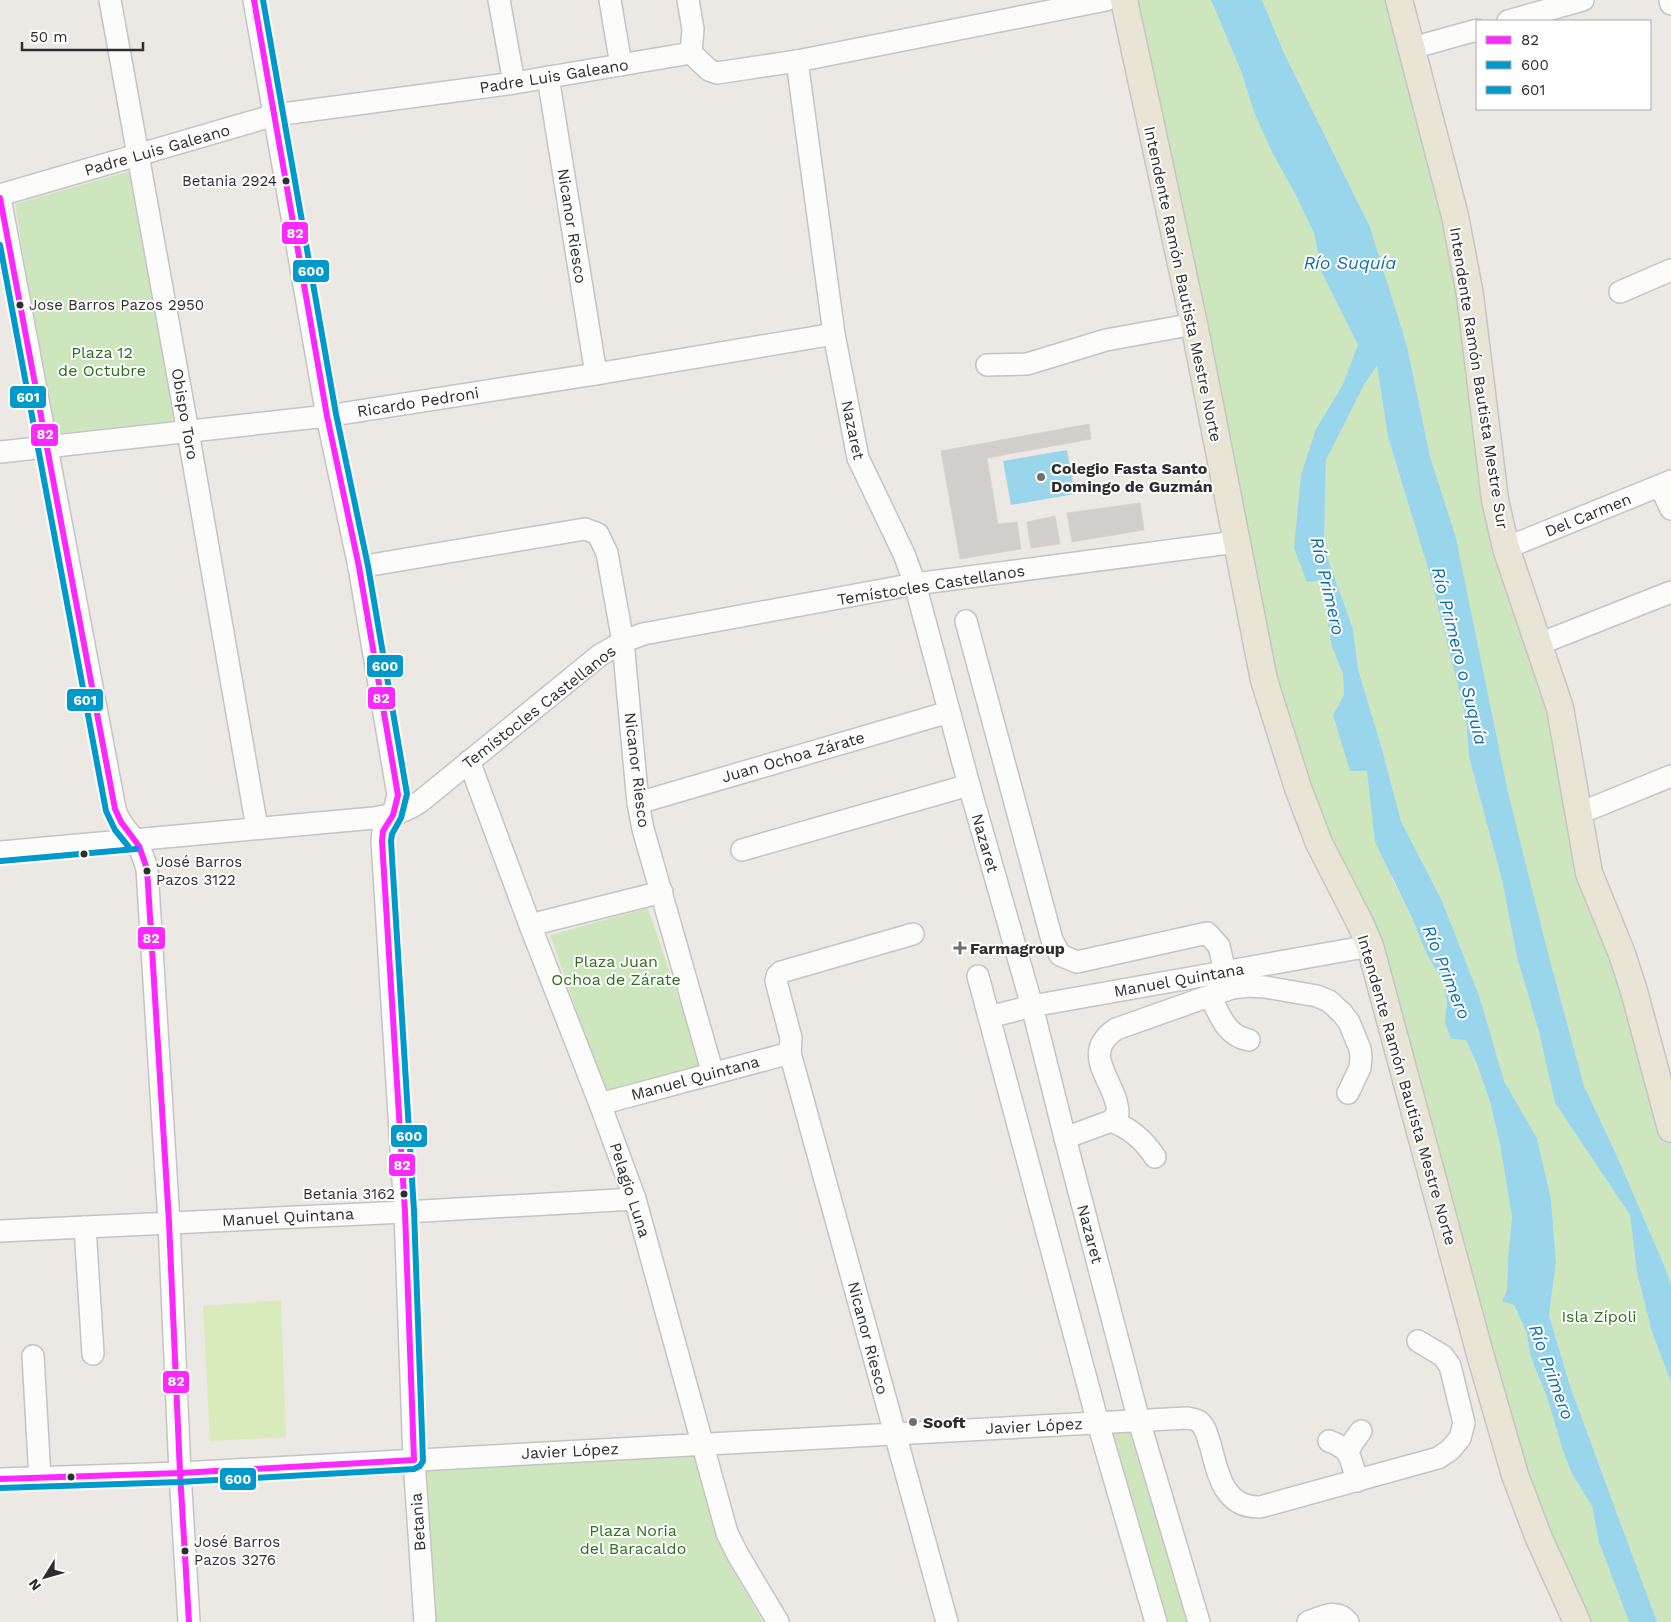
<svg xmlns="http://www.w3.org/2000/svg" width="1671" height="1622" viewBox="0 0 1671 1622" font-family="'Work Sans',sans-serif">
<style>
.green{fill:#cee6be}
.pitch{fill:#d9eabb}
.water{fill:#99d6ec}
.building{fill:#d1cecb;stroke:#d7d4d0}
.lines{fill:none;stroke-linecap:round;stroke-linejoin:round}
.minor-casing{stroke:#c5c4c5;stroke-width:24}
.major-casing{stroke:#c6c5c4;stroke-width:29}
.minor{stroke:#fcfcfb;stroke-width:21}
.major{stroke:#e8e4d6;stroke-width:26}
.bus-1-casing{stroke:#fff;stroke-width:10}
.bus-2-casing{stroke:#fff;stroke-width:10}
.bus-3-casing{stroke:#fff;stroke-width:10}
.bus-1{stroke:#fe27ff;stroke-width:6}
.bus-2{stroke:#0099cb;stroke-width:6}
.bus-3{stroke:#0099cb;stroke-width:6}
.bus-dot{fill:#2e2e2e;stroke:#fff;stroke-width:2}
.poi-dot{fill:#706f6e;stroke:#fff;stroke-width:2}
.labels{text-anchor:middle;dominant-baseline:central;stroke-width:4;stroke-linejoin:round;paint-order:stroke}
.bus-label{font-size:15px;fill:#2e2e2e;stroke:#fff;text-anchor:start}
.street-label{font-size:16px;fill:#2e2e2e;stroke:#fff}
.park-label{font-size:16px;fill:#2c6e1b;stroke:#fff}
.poi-label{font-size:16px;font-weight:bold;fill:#2e2e2e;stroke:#fff;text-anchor:start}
.water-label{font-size:18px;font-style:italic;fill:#0d6fa3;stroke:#fff}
.line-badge{stroke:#fff;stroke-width:2}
.badge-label{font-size:14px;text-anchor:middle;font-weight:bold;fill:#fff}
</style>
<rect width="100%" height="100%" fill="#ece8e4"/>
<g class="green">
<path d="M 1124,0 L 1211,0 L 1241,71 L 1254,112 L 1314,233 L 1322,273 L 1358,345 L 1343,384 L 1316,429 L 1325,606 L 1332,647 L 1343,674 L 1344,695 L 1333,715 L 1350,770 L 1367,771 L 1392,879 L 1413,920 L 1426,953 L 1443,982 L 1447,1002 L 1445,1022 L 1466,1040 L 1478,1067 L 1490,1102 L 1500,1144 L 1512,1217 L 1508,1256 L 1507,1291 L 1527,1334 L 1530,1355 L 1548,1400 L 1563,1451 L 1572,1474 L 1592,1506 L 1599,1542 L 1629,1622 L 1577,1622 L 1538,1536 L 1376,966 L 1298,788 Z"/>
<path d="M 1262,0 L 1399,0 L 1479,376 L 1580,813 L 1671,1129 L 1671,1284 L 1664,1265 L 1617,1156 L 1584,1086 L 1546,945 L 1508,792 L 1456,538 L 1430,456 L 1407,346 L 1370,227 L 1284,53 Z"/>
<path d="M 130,171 L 175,421 L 52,434 L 15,204 Z"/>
<path d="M 1377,366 L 1388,437 L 1430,575 L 1466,718 L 1469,757 L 1502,880 L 1517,957 L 1539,1032 L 1555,1103 L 1630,1215 L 1637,1273 L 1652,1332 L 1671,1382 L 1671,1622 L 1657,1622 L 1570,1386 L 1549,1315 L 1556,1262 L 1551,1199 L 1537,1138 L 1504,1081 L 1480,998 L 1442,901 L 1401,821 L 1382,749 L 1358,669 L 1353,629 L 1324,548 L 1326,460 L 1364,385 Z"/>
<path d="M 648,908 L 702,1068 L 606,1094 L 550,935 Z"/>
<path d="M 1133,1429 L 1190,1622 L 1162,1622 L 1110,1431 Z"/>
<path d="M 696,1455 L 716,1528 L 735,1574 L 763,1622 L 436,1622 L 426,1467 Z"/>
</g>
<path class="pitch" d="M 281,1300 L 286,1437 L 210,1441 L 203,1306 Z"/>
<g class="water">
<path d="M 1211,0 L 1262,0 L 1284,53 L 1370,227 L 1407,346 L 1430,456 L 1456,538 L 1508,792 L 1546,945 L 1584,1086 L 1617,1156 L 1664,1265 L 1671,1284 L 1671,1382 L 1652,1332 L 1637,1273 L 1630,1215 L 1555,1103 L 1539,1032 L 1517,957 L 1502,880 L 1469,757 L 1466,718 L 1430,575 L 1388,437 L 1377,366 L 1364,385 L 1326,460 L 1324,548 L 1353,629 L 1358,669 L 1382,749 L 1401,821 L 1442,901 L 1480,998 L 1504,1081 L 1537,1138 L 1551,1199 L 1556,1262 L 1549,1315 L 1570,1386 L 1657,1622 L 1629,1622 L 1599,1542 L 1592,1506 L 1572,1474 L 1563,1451 L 1548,1400 L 1530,1355 L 1527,1334 L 1514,1305 L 1502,1301 L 1507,1291 L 1508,1256 L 1512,1217 L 1500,1144 L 1490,1102 L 1478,1067 L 1466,1040 L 1451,1039 L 1445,1022 L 1447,1002 L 1443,982 L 1426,953 L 1413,920 L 1375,842 L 1367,771 L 1350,771 L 1333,715 L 1344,695 L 1343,674 L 1332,647 L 1325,606 L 1324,580 L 1307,582 L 1294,548 L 1301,475 L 1316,429 L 1343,384 L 1358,345 L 1322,273 L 1314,233 L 1294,192 L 1272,152 L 1254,112 L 1241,71 Z"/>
<path d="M 1067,450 L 1075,494 L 1011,505 L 1003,461 Z"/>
</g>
<g class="building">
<path d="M 1089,424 L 1091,439 L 987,458 L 998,524 L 1017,522 L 1021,549 L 960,559 L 941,451 Z"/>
<path d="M 1140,503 L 1144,530 L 1072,542 L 1067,513 Z"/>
<path d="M 1055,516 L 1060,544 L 1031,548 L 1027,522 Z"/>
</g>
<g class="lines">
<defs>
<g id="minor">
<path d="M 110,0 L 188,432 L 257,828"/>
<path d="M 254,0 L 327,416 L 359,567 L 398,795 L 393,815 L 383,831 L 382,841 L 405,1212 L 414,1460 L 425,1622"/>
<path d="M 499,0 L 514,83"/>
<path d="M 610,0 L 621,65"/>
<path d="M 688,0 L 693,29 L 691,53"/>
<path d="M 1670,0 L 1671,4"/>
<path d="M 1508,21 L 1583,0"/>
<path d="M 1412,48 L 1477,30"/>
<path d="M 691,53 L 709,70 L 717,73 L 797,61 L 1106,0"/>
<path d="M 797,61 L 834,334 L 858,458 L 904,554 L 915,584 L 969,785 L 1032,1006 L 1065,1138 L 1139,1421 L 1199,1622"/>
<path d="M 548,77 L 596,374"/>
<path d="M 0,195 L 275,115 L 514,83 L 691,53"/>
<path d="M 0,198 L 115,809 C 119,822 126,829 134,839 C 141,848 144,859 147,869 L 169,1222 L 180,1473 L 189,1622"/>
<path d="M 1620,292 L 1671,270"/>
<path d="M 987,365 L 1027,364 L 1106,340 L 1194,324"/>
<path d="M 0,452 L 327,416 L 596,374 L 834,334"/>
<path d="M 1660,486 L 1671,509"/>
<path d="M 1506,548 L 1671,481"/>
<path d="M 359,567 L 585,529 L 598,534 L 607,553 L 623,642 L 638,803 L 643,829 L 713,1074"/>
<path d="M 966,621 L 1052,940 L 1060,955 L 1077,962 L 1207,933 L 1219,946 L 1225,972"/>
<path d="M 1539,644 L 1671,592"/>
<path d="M 469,761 L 530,925 L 600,1104 L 635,1199 L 727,1533 L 738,1555 L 778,1622"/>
<path d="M 638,803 L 949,712"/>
<path d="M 1580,813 L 1671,776"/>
<path d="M 742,850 L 969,785"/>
<path d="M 0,852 L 374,818 C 392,815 406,812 421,801 L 600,655 L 623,642 L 643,634 L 915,584 L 1236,542"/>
<path d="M 530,925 L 662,892"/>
<path d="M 913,934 L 781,972 L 777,976 L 776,981 L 791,1038 L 790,1053 L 947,1622"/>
<path d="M 978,976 L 1098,1423 L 1156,1622"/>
<path d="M 1210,996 C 1220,1015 1226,1036 1249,1040"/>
<path d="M 989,1017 L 1032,1006 L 1370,946"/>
<path d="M 600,1104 L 790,1053"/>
<path d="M 1111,1121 C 1130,1128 1144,1140 1155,1157"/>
<path d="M 1065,1138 L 1111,1121 L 1118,1113 C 1117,1081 1078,1055 1116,1029 L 1232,988 L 1248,986 L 1265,987 L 1317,996 L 1329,1001 L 1342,1013 L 1349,1022 L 1360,1049 L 1361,1057 L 1360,1068 L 1348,1093"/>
<path d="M 85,1227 L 93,1354"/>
<path d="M 0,1231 L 405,1212 L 635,1199"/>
<path d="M 33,1356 L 40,1478"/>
<path d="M 1329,1441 C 1353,1450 1350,1459 1357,1481"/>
<path d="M 1348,1452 L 1353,1442 L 1361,1431"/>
<path d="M 0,1479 L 180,1473 L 1187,1418 C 1191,1419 1195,1419 1198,1421 C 1206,1426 1207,1436 1210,1444 C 1218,1473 1223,1508 1260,1507 L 1438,1458 L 1450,1450 L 1460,1438 L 1464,1423 L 1450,1366 L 1443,1356 L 1418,1341"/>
<path d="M 1308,1622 C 1322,1617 1337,1608 1348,1622"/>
</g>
<g id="major">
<path d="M 1124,0 L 1194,324 L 1264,680 L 1298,788 L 1319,843 L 1361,925 L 1370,946 L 1480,1354 L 1515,1475 L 1538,1536 L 1577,1622"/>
<path d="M 1399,0 L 1455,216 L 1470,295 L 1495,500 L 1506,548 L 1560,708 L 1589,873 L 1622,954 L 1634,991 L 1671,1129"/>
</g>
</defs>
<use href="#minor" class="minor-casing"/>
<use href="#major" class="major-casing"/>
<use href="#minor" class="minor"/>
<use href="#major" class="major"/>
<defs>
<g id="bus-1">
<path d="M 0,198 L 115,809 L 121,822 L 139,846 L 147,869 L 169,1222 L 180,1473 L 189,1622"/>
<path d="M 0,1479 L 180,1473 L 414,1460 L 405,1212 L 382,841 L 383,831 L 393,815 L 398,795 L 359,567 L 327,416 L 254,0"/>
</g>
<path id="bus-2" d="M 0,1488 L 180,1482 L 414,1469 L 420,1466 L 423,1461 L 414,1211 L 391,841 L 392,834 L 401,818 L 407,794 L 368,566 L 336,414 L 263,0"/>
<g id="bus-3">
<path d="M 0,245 L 106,811 L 115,830 L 128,846"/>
<path d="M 1,861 L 136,849"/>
</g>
</defs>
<use href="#bus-1" class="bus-1-casing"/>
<use href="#bus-2" class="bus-2-casing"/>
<use href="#bus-3" class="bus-3-casing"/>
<use href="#bus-1" class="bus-1"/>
<use href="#bus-2" class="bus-2"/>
<use href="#bus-3" class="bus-3"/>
</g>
<g class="bus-dot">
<circle cx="286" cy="181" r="4.5"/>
<circle cx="20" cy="305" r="4.5"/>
<circle cx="84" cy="854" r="4.5"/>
<circle cx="147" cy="871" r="4.5"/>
<circle cx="404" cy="1194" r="4.5"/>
<circle cx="71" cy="1477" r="4.5"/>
<circle cx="185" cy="1551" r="4.5"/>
</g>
<g class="poi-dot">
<circle cx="1041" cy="477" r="5"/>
<path d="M957.5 940.5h5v5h5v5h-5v5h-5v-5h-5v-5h5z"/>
<circle cx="913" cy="1422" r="5"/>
</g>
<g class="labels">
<g class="bus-label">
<text x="277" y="181" text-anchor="end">Betania 2924</text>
<text x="29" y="305">Jose Barros Pazos 2950</text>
<text x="156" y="862">José Barros<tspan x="156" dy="18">Pazos 3122</tspan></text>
<text x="395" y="1194" text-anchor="end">Betania 3162</text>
<text x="194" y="1542">José Barros<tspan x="194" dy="18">Pazos 3276</tspan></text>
</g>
<g class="street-label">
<text transform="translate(554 76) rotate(-9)">Padre Luis Galeano</text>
<text transform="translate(157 150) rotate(-16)">Padre Luis Galeano</text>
<text transform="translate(572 226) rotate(81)">Nicanor Riesco</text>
<text transform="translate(1183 284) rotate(78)">Intendente Ramón Bautista Mestre Norte</text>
<text transform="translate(1479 378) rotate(81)">Intendente Ramón Bautista Mestre Sur</text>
<text transform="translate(418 402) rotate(-9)">Ricardo Pedroni</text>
<text transform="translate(185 414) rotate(80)">Obispo Toro</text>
<text transform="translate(853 430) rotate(78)">Nazaret</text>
<text transform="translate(1588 515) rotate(-22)">Del Carmen</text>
<text transform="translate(931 585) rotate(-9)">Temístocles Castellanos</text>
<text transform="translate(539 707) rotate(-38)">Temístocles Castellanos</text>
<text transform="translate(793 757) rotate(-16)">Juan Ochoa Zárate</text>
<text transform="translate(637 770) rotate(83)">Nicanor Riesco</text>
<text transform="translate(985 843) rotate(74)">Nazaret</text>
<text transform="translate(1179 980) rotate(-10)">Manuel Quintana</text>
<text transform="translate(695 1078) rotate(-15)">Manuel Quintana</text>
<text transform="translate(1407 1090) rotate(74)">Intendente Ramón Bautista Mestre Norte</text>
<text transform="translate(630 1190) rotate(72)">Pelagio Luna</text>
<text transform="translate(288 1217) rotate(-3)">Manuel Quintana</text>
<text transform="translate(1090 1234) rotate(75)">Nazaret</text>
<text transform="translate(868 1338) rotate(75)">Nicanor Riesco</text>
<text transform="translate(1034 1426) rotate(-3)">Javier López</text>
<text transform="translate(570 1451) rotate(-3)">Javier López</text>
<text transform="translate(418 1522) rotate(-94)">Betania</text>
</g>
<g class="park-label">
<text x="102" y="352">Plaza 12<tspan x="102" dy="18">de Octubre</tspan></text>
<text x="616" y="961">Plaza Juan<tspan x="616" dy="18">Ochoa de Zárate</tspan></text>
<text x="1599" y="1316">Isla Zípoli</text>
<text x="633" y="1530">Plaza Noria<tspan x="633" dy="18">del Baracaldo</tspan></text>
</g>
<g class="poi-label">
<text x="1051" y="468">Colegio Fasta Santo<tspan x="1051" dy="18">Domingo de Guzmán</tspan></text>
<text x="970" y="948">Farmagroup</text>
<text x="923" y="1422">Sooft</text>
</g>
<g class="water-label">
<text x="1350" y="262">Río Suquía</text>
<text transform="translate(1328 586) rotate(77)">Río Primero</text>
<text transform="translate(1460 656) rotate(76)">Río Primero o Suquía</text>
<text transform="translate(1447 972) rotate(68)">Río Primero</text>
<text transform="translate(1552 1372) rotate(70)">Río Primero</text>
</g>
</g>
<g class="line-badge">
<rect x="281" y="221" width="28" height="24" rx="5" fill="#fe27ff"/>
<rect x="292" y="259" width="38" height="24" rx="5" fill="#0099cb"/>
<rect x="9" y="385" width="38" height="24" rx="5" fill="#0099cb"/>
<rect x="30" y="423" width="29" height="24" rx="5" fill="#fe27ff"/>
<rect x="366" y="654" width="38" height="24" rx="5" fill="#0099cb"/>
<rect x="367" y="686" width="29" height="24" rx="5" fill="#fe27ff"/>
<rect x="66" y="688" width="38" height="24" rx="5" fill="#0099cb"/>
<rect x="137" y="926" width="29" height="24" rx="5" fill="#fe27ff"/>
<rect x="390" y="1124" width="38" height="24" rx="5" fill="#0099cb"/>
<rect x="388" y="1153" width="28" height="24" rx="5" fill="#fe27ff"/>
<rect x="162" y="1370" width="28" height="24" rx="5" fill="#fe27ff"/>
<rect x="219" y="1467" width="38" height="24" rx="5" fill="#0099cb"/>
</g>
<g class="badge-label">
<text x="295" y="238">82</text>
<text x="311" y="276">600</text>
<text x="28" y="402">601</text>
<text x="45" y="439">82</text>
<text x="385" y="671">600</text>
<text x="381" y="703">82</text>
<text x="85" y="705">601</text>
<text x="151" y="943">82</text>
<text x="409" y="1141">600</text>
<text x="402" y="1170">82</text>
<text x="176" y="1386">82</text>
<text x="238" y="1484">600</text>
</g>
<rect x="1476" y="20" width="175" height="90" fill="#ffffff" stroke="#ababab"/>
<rect x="1486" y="36" width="25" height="8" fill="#fe27ff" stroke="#ababab"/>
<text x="1521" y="45" font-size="15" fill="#2e2e2e">82</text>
<rect x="1486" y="61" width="25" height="8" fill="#0099cb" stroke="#ababab"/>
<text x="1521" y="70" font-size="15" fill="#2e2e2e">600</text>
<rect x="1486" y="86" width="25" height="8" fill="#0099cb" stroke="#ababab"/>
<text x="1521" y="95" font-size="15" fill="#2e2e2e">601</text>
<g transform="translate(45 1577) rotate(233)" stroke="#ffffff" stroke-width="4" paint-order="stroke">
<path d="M0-4L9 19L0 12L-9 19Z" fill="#2e2e2e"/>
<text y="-8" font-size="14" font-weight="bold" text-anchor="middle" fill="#2e2e2e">N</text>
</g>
<path d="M22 42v8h121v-8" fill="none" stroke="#2e2e2e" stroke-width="2.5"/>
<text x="30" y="42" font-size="15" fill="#2e2e2e" stroke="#ffffff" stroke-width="4" paint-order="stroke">50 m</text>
</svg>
